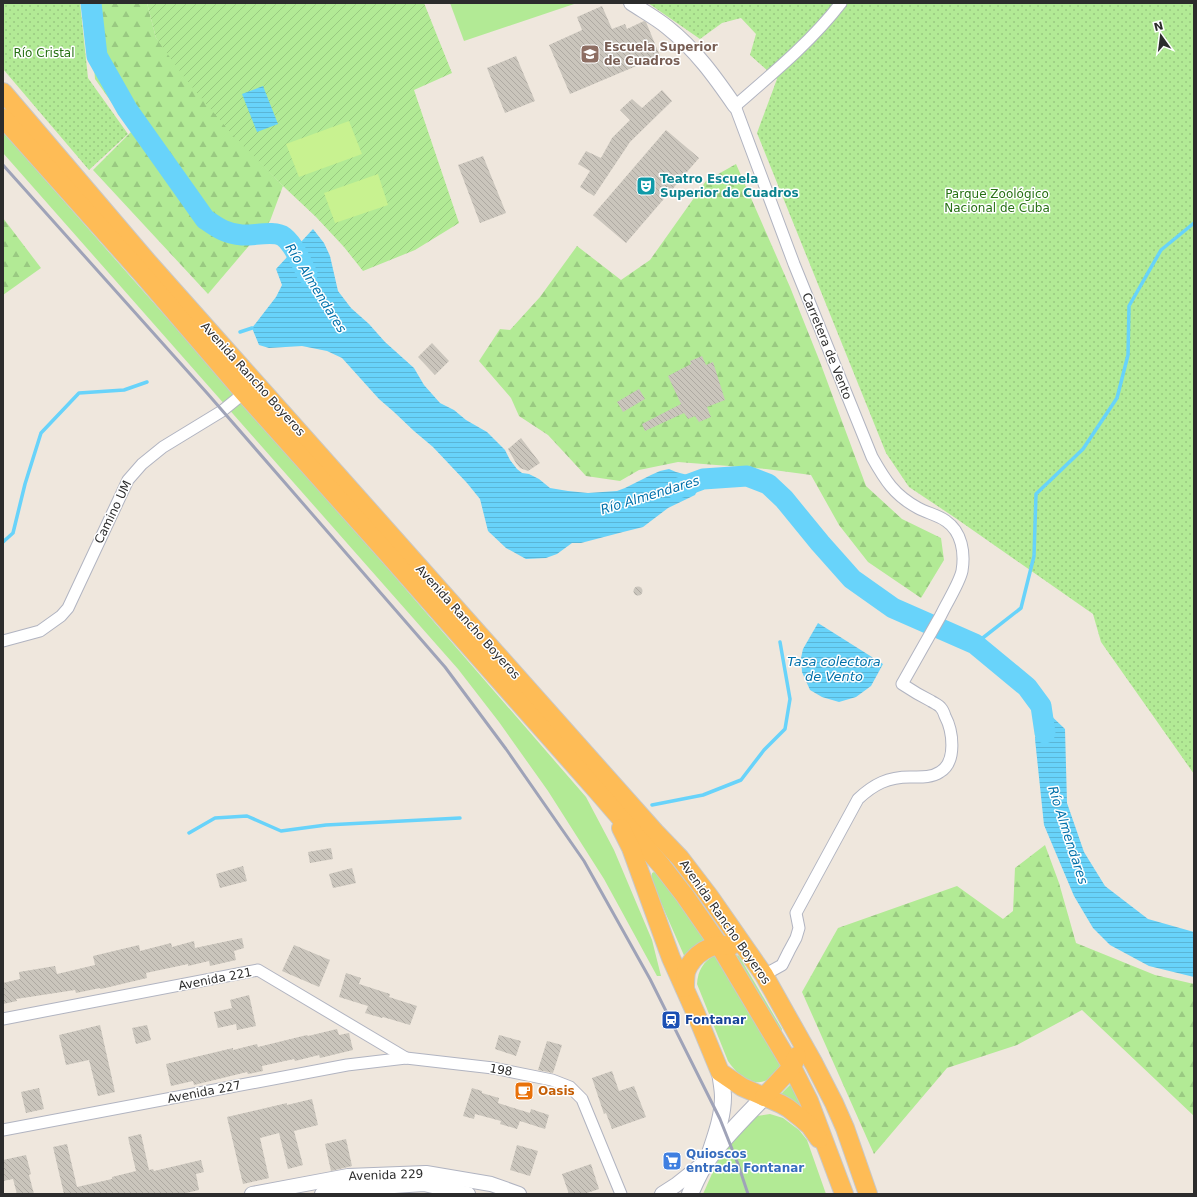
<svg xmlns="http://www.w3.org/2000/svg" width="1197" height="1197" viewBox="0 0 1197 1197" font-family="'DejaVu Sans',sans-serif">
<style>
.grass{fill:#b2ea95}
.forest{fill:url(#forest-firs)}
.park{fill:url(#park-dots)}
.garden{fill:url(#garden-furrows)}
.pitch{fill:#c8f290}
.water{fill:url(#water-rules)}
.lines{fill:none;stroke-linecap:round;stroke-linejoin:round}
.stream{stroke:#68d3fa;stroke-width:3.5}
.river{stroke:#68d3fa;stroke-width:21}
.building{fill:url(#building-back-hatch)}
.minor-casing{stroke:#b1b4c1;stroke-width:13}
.tertiary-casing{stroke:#b1b4c1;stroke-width:16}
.secondary-casing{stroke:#b1b4c1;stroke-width:18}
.trunk-casing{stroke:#c8c8c8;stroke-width:20}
.minor{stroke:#fff;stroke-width:11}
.tertiary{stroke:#fff;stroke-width:14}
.secondary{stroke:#fff;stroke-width:16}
.trunk{stroke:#febc56;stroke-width:18}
.rail{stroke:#9fa3b8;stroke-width:3}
.labels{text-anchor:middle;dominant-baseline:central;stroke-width:3;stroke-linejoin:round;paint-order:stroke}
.education-label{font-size:12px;font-weight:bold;fill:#785e54;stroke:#fff;text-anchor:start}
.park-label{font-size:12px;fill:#277114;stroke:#fff}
.culture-label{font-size:12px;font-weight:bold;fill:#0d838f;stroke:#fff;text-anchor:start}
.street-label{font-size:12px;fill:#2c2c2c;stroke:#fff}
.transit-label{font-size:12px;font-weight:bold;fill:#164399;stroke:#fff;text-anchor:start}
.food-label{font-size:12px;font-weight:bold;fill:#c56008;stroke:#fff;text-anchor:start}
.shop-label{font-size:12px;font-weight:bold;fill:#366cbe;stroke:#fff;text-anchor:start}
.water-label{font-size:13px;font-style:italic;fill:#0171ab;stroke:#fff}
</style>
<defs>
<pattern id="forest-firs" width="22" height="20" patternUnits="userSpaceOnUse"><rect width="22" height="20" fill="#b2ea95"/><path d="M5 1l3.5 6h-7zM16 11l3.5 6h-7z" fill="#99c981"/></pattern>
<pattern id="park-dots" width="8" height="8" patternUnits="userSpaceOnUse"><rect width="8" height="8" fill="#b2ea95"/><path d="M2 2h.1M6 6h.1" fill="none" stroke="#99c981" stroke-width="1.8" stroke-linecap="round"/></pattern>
<pattern id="garden-furrows" width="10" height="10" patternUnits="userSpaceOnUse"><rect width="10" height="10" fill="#b2ea95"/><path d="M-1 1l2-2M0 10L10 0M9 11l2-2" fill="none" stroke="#99c981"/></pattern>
<pattern id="water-rules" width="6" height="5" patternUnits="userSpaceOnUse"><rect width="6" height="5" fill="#68d3fa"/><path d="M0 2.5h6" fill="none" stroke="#5ab5d6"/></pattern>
<pattern id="building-back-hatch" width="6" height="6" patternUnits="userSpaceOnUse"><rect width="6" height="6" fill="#cac5bc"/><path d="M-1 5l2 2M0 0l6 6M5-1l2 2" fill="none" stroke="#aea9a2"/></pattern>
</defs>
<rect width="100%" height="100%" fill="#efe7dd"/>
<g class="grass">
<path d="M 450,3 L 577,3 L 464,41 Z"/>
<path d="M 3,132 L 389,570 L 586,797 L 614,850 L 652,940 L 661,976 L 657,976 L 604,879 L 548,791 L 499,722 L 458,669 L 3,153 Z"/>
<path d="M 656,871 L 705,940 L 686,960 L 651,880 L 652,873 Z"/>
<path d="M 726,951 L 739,956 L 782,1029 L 781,1032 Z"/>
<path d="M 715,955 L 720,956 L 785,1066 C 781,1070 777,1074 773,1077 C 754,1090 738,1076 728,1061 L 697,984 C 698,970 703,962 715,955 Z"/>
<path d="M 795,1080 L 808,1112 L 778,1097 Z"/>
<path d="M 770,1114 L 783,1118 L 799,1130 L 807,1140 L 826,1194 L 703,1194 L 719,1158 L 736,1137 L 757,1116 Z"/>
</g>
<g class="forest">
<path d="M 89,3 L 147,3 L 156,38 L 260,162 L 283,186 L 270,221 L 208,294 L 93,170 L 132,131 L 95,79 Z"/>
<path d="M 736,164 L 790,287 L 820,362 L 866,486 L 902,519 L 941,538 L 944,560 L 921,598 L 868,562 L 839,525 L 811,475 L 766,469 L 678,462 L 639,470 L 620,481 L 586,476 L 548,435 L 519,416 L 511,398 L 479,361 L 500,329 L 510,330 L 540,297 L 577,246 L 621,280 L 650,260 L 706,181 Z"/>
<path d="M 3,218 L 41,268 L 3,295 Z"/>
<path d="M 1045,845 L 1059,883 L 1076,943 L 1155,975 L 1194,984 L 1194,1116 L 1082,1010 L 1017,1045 L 947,1068 L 874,1154 L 802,992 L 838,928 L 957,886 L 1003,919 L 1013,911 L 1015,868 Z"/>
</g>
<g class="park">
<path d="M 3,3 L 80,3 L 88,78 L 128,134 L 89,170 L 3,69 Z"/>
<path d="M 648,3 L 1194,3 L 1194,774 L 1101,642 L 1093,614 L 954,517 L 909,487 L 886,453 L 757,133 L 777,79 L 750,55 L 756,34 L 741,18 L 722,23 L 700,39 Z"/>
</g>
<path class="garden" d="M 147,3 L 424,3 L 452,73 L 414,90 L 459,223 L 415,250 L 363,271 L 344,247 L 316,217 L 283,186 L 230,132 L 187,81 L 156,38 Z"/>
<g class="pitch">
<path d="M 349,121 L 362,154 L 299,177 L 286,144 Z"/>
<path d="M 378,174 L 388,205 L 335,223 L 324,193 Z"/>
</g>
<g class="water">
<path d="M 263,86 L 278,124 L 257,132 L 242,94 Z"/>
<path d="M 313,229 L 324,243 L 330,256 L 338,291 L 351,308 L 369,324 L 385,342 L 414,368 L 424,385 L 440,403 L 454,410 L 466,420 L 487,432 L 505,450 L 510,460 L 517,469 L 522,473 L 529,474 L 539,479 L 550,488 L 568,491 L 588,493 L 617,491 L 625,488 L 651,475 L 660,471 L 669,469 L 676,472 L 703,479 L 695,495 L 668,508 L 643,527 L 623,532 L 581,543 L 572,543 L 557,554 L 546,558 L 526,559 L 506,548 L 488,531 L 480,499 L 467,483 L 433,447 L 414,431 L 394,412 L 379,399 L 342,358 L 327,351 L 302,346 L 269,348 L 259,345 L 252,328 L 276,297 L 282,285 L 276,269 Z"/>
<path d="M 818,623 L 883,664 L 871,686 L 856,697 L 839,702 L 822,697 L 810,690 L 802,672 L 801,658 L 803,649 Z"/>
<path d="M 1041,706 L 1065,729 L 1067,803 L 1084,852 L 1105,886 L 1148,919 L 1194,932 L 1194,977 L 1149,966 L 1110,945 L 1093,928 L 1074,896 L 1044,825 L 1035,739 Z"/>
</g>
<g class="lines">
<g class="stream">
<path d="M 240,332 L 252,328"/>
<path d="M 3,542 L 13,533 L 25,484 L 41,433 L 79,393 L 124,390 L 147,382"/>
<path d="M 975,644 L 1021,608 L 1034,556 L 1036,494 L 1083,449 L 1117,398 L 1128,355 L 1129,306 L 1161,250 L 1194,223"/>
<path d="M 652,805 L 703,795 L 741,780 L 764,750 L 785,729 L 790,699 L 780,642"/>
<path d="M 189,833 L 215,818 L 247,816 L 281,831 L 326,825 L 460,818"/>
</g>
<g class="river">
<path d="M 91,3 L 97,56 L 127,109 L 205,219 C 218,228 226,234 242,235 C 253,236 275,230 284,237 C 294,245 302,263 307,274"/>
<path d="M 676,489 L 703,479 L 747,476 L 768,484 L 784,499 L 820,543 L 852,579 L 893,608 L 975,644 L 1027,687 L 1041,706 L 1045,733"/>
</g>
</g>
<g class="building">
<path d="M 602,6 L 612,29 L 625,24 L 627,29 L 644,21 L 646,22 L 660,56 L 570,94 L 549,45 L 582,30 L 577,17 Z"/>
<path d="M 516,56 L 535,101 L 505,113 L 487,68 Z"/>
<path d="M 662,90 L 672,101 L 630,142 L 594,196 L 580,187 L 590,171 L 578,164 L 586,151 L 601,158 L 612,138 L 630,120 L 620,110 L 632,99 L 642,108 Z"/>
<path d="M 666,130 L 699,158 L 626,243 L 593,215 Z"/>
<path d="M 483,156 L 506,213 L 480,223 L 458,165 Z"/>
<path d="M 432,343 L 449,361 L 435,375 L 418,357 Z"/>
<path d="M 702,356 L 706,365 L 713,362 L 725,400 L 707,407 L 711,417 L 699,422 L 695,416 L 688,419 L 684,413 L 645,431 L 642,424 L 681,404 L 668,376 L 691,364 L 690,361 Z"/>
<path d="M 639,389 L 645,399 L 623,412 L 617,402 Z"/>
<path d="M 521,438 L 540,463 L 528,471 L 520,468 L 516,463 L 508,449 Z"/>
<circle cx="638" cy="591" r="4.5"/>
<path d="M 331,848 L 333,859 L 310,863 L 308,852 Z"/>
<path d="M 243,866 L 247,881 L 220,888 L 216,874 Z"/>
<path d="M 352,868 L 356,883 L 333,888 L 329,874 Z"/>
<path d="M 242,938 L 244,948 L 234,951 L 236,960 L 210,966 L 209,961 L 188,966 L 188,964 L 146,973 L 147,978 L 101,989 L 100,988 L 76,993 L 75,990 L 16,999 L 17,1001 L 3,1004 L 3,983 L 20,979 L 19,972 L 55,966 L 57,974 L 95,965 L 93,956 L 139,945 L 140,951 L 171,943 L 172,947 L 194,941 L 195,948 Z"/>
<path d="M 294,945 L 330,960 L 319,987 L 282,971 Z"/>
<path d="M 346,973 L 361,978 L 359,984 L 390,994 L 389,997 L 417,1006 L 410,1025 L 383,1017 L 382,1018 L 365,1013 L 368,1006 L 339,997 Z"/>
<path d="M 249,995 L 256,1026 L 237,1030 L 236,1024 L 218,1028 L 214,1012 L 232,1008 L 230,1000 Z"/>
<path d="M 100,1025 L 115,1092 L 98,1096 L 89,1060 L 66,1065 L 59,1035 Z"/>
<path d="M 147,1025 L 151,1040 L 136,1044 L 132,1028 Z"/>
<path d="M 337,1029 L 339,1035 L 349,1033 L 353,1050 L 320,1058 L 319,1055 L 295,1061 L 294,1059 L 262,1066 L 263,1071 L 248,1074 L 247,1072 L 194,1085 L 193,1081 L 171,1086 L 166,1064 L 233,1048 L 233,1050 L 257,1044 L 258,1047 L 307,1035 L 308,1036 Z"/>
<path d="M 499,1035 L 521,1041 L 516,1056 L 495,1049 Z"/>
<path d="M 547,1041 L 562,1045 L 553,1073 L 538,1070 Z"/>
<path d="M 612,1071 L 619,1091 L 634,1086 L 646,1117 L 612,1129 L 606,1113 L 604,1114 L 592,1078 Z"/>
<path d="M 39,1088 L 44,1109 L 26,1113 L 21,1092 Z"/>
<path d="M 472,1088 L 482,1091 L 482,1093 L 499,1098 L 498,1103 L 530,1113 L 531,1109 L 549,1115 L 545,1129 L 520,1121 L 517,1129 L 500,1124 L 501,1121 L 475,1114 L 474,1119 L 463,1116 Z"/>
<path d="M 312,1099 L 318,1125 L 294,1131 L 303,1165 L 288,1169 L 279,1133 L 260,1138 L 269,1178 L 243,1184 L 227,1117 L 287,1103 L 287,1105 Z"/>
<path d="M 141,1134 L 149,1170 L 153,1169 L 154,1171 L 201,1160 L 204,1172 L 196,1174 L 199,1190 L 182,1194 L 64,1194 L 53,1147 L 67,1144 L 77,1187 L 112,1179 L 112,1177 L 136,1171 L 128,1137 Z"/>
<path d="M 346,1139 L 352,1166 L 331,1171 L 325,1144 Z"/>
<path d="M 517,1145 L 538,1151 L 530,1176 L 510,1170 Z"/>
<path d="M 26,1155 L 31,1174 L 29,1175 L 34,1194 L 17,1194 L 13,1179 L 3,1181 L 3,1160 Z"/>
<path d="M 591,1164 L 599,1189 L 584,1194 L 569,1194 L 562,1174 Z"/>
</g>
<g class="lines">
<defs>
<g id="minor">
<path d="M 3,641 L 40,631 L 61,616 L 68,608 L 128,480 L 142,464 L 163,447 L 222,411 L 244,393"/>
<path d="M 764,975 L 782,965 L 789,951 L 796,938 L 799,928 L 796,913 L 858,799 C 874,784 888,777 910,777 C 920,777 931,778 940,772 C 957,762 953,731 945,716 C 944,713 943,710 941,708 C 939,705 934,703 931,701 C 921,696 911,690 902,684 C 915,661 928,638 941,615 C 947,602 959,584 962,571 C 965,553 962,532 946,521 C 938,515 927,513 918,508 C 894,495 885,480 872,457 L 794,264 L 735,106 C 772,74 811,42 841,3"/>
<path d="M 3,1019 L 258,970 L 406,1058"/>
<path d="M 3,1130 L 347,1065 L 406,1058 L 493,1068 L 552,1080 L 570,1087 L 582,1099 L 621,1194"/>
</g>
<g id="tertiary">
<path d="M 631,3 C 643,11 656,18 667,27 C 695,49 715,77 735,106"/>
<path d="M 252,1194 L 348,1176 L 426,1173 L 491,1184 L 519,1194"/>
<path d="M 322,1194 L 349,1189 L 424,1184 L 468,1194"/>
<path d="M 662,1194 L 676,1185 L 705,1162"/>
</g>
<g id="secondary">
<path d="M 710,1153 C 716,1135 723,1116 723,1097 C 723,1089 721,1080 720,1072"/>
<path d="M 690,1194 C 695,1183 700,1171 707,1161 C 722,1139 745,1117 764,1097"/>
</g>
<g id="trunk">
<path d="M 3,92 L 147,261 L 655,832 L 680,858 L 709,896 L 764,975 L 814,1064 L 834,1103 L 845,1128 L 868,1194"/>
<path d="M 3,118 L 143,275 L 244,393 L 387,553 L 598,792 L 661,865 L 685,896 L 719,945 L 792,1067 L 809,1101 L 844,1194"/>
<path d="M 621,828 L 631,848 L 671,958 L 696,1014 L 720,1072 L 742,1087 L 781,1104 L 788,1108 L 802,1119 L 810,1126 L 819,1139"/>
<path d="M 685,988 C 685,982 685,978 686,972 C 692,955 712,941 731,946"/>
<path d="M 764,1097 L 792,1067 L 797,1056"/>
</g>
</defs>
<use href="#minor" class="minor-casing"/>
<use href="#tertiary" class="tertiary-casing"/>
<use href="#secondary" class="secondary-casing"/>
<use href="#trunk" class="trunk-casing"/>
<use href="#minor" class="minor"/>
<use href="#tertiary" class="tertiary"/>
<use href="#secondary" class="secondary"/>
<use href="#trunk" class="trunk"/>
<path class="rail" d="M 3,165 L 207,393 L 445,667 L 506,749 L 584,861 L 650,979 L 720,1119 L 738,1164 L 748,1194"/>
</g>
<defs>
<symbol id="university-square" viewBox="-11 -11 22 22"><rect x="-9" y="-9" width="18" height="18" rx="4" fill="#8d6e63" stroke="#fff"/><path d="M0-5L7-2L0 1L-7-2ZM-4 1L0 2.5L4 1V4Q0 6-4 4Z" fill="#fff"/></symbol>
<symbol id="theatre-square" viewBox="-11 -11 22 22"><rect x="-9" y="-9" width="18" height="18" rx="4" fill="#0f9aa8" stroke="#fff"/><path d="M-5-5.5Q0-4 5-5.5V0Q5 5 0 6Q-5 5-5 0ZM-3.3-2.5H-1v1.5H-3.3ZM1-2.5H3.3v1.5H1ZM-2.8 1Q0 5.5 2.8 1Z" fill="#fff"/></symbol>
<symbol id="station-square" viewBox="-11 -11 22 22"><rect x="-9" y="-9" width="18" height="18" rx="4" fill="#1a4fb4" stroke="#fff"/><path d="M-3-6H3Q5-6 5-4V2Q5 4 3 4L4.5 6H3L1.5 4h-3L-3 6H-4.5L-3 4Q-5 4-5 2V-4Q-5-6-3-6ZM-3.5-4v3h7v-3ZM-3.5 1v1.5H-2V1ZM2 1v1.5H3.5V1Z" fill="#fff"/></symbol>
<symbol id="cafe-square" viewBox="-11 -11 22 22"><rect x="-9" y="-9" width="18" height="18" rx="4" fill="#e8710a" stroke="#fff"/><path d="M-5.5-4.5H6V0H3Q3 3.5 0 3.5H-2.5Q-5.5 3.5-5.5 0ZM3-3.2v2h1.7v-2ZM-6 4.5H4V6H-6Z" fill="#fff"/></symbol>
<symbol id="supermarket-square" viewBox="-11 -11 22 22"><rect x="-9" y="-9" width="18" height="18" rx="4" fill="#3f7fe0" stroke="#fff"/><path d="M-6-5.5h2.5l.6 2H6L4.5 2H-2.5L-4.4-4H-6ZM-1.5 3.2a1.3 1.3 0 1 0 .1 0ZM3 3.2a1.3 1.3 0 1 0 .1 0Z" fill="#fff"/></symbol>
</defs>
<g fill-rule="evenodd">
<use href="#university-square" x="579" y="43" width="22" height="22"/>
<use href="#theatre-square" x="635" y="175" width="22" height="22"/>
<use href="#station-square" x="660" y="1009" width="22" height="22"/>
<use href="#cafe-square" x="513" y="1080" width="22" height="22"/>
<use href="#supermarket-square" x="661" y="1150" width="22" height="22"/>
</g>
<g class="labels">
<g class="education-label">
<text x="604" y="47">Escuela Superior<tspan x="604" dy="14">de Cuadros</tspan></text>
</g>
<g class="park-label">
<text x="44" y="53">Río Cristal</text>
<text x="997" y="194">Parque Zoológico<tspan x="997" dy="14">Nacional de Cuba</tspan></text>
</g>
<g class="culture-label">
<text x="660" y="179">Teatro Escuela<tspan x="660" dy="14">Superior de Cuadros</tspan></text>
</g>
<g class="street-label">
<text transform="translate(827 346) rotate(68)">Carretera de Vento</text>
<text transform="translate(253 379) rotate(48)">Avenida Rancho Boyeros</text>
<text transform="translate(113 512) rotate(-64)">Camino UM</text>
<text transform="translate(468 622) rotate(48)">Avenida Rancho Boyeros</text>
<text transform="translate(725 922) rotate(55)">Avenida Rancho Boyeros</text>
<text transform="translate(215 979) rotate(-11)">Avenida 221</text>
<text transform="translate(501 1070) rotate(10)">198</text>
<text transform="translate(204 1092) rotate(-11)">Avenida 227</text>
<text transform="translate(386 1175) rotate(-2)">Avenida 229</text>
</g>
<g class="transit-label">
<text x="685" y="1020">Fontanar</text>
</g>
<g class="food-label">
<text x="538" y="1091">Oasis</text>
</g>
<g class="shop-label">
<text x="686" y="1154">Quioscos<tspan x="686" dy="14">entrada Fontanar</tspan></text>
</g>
<g class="water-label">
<text transform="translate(316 288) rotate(58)">Río Almendares</text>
<text transform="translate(650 495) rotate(-17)">Río Almendares</text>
<text x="834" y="661">Tasa colectora<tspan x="834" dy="15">de Vento</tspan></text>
<text transform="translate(1068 835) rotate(72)">Río Almendares</text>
</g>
</g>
<rect width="1197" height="1197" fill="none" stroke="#2c2c2c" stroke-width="8"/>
<g transform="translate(1161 36) rotate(346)" stroke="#ffffff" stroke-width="3" paint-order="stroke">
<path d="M0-3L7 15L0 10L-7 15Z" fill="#2c2c2c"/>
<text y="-6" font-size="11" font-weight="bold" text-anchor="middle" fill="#2c2c2c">N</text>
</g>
</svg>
